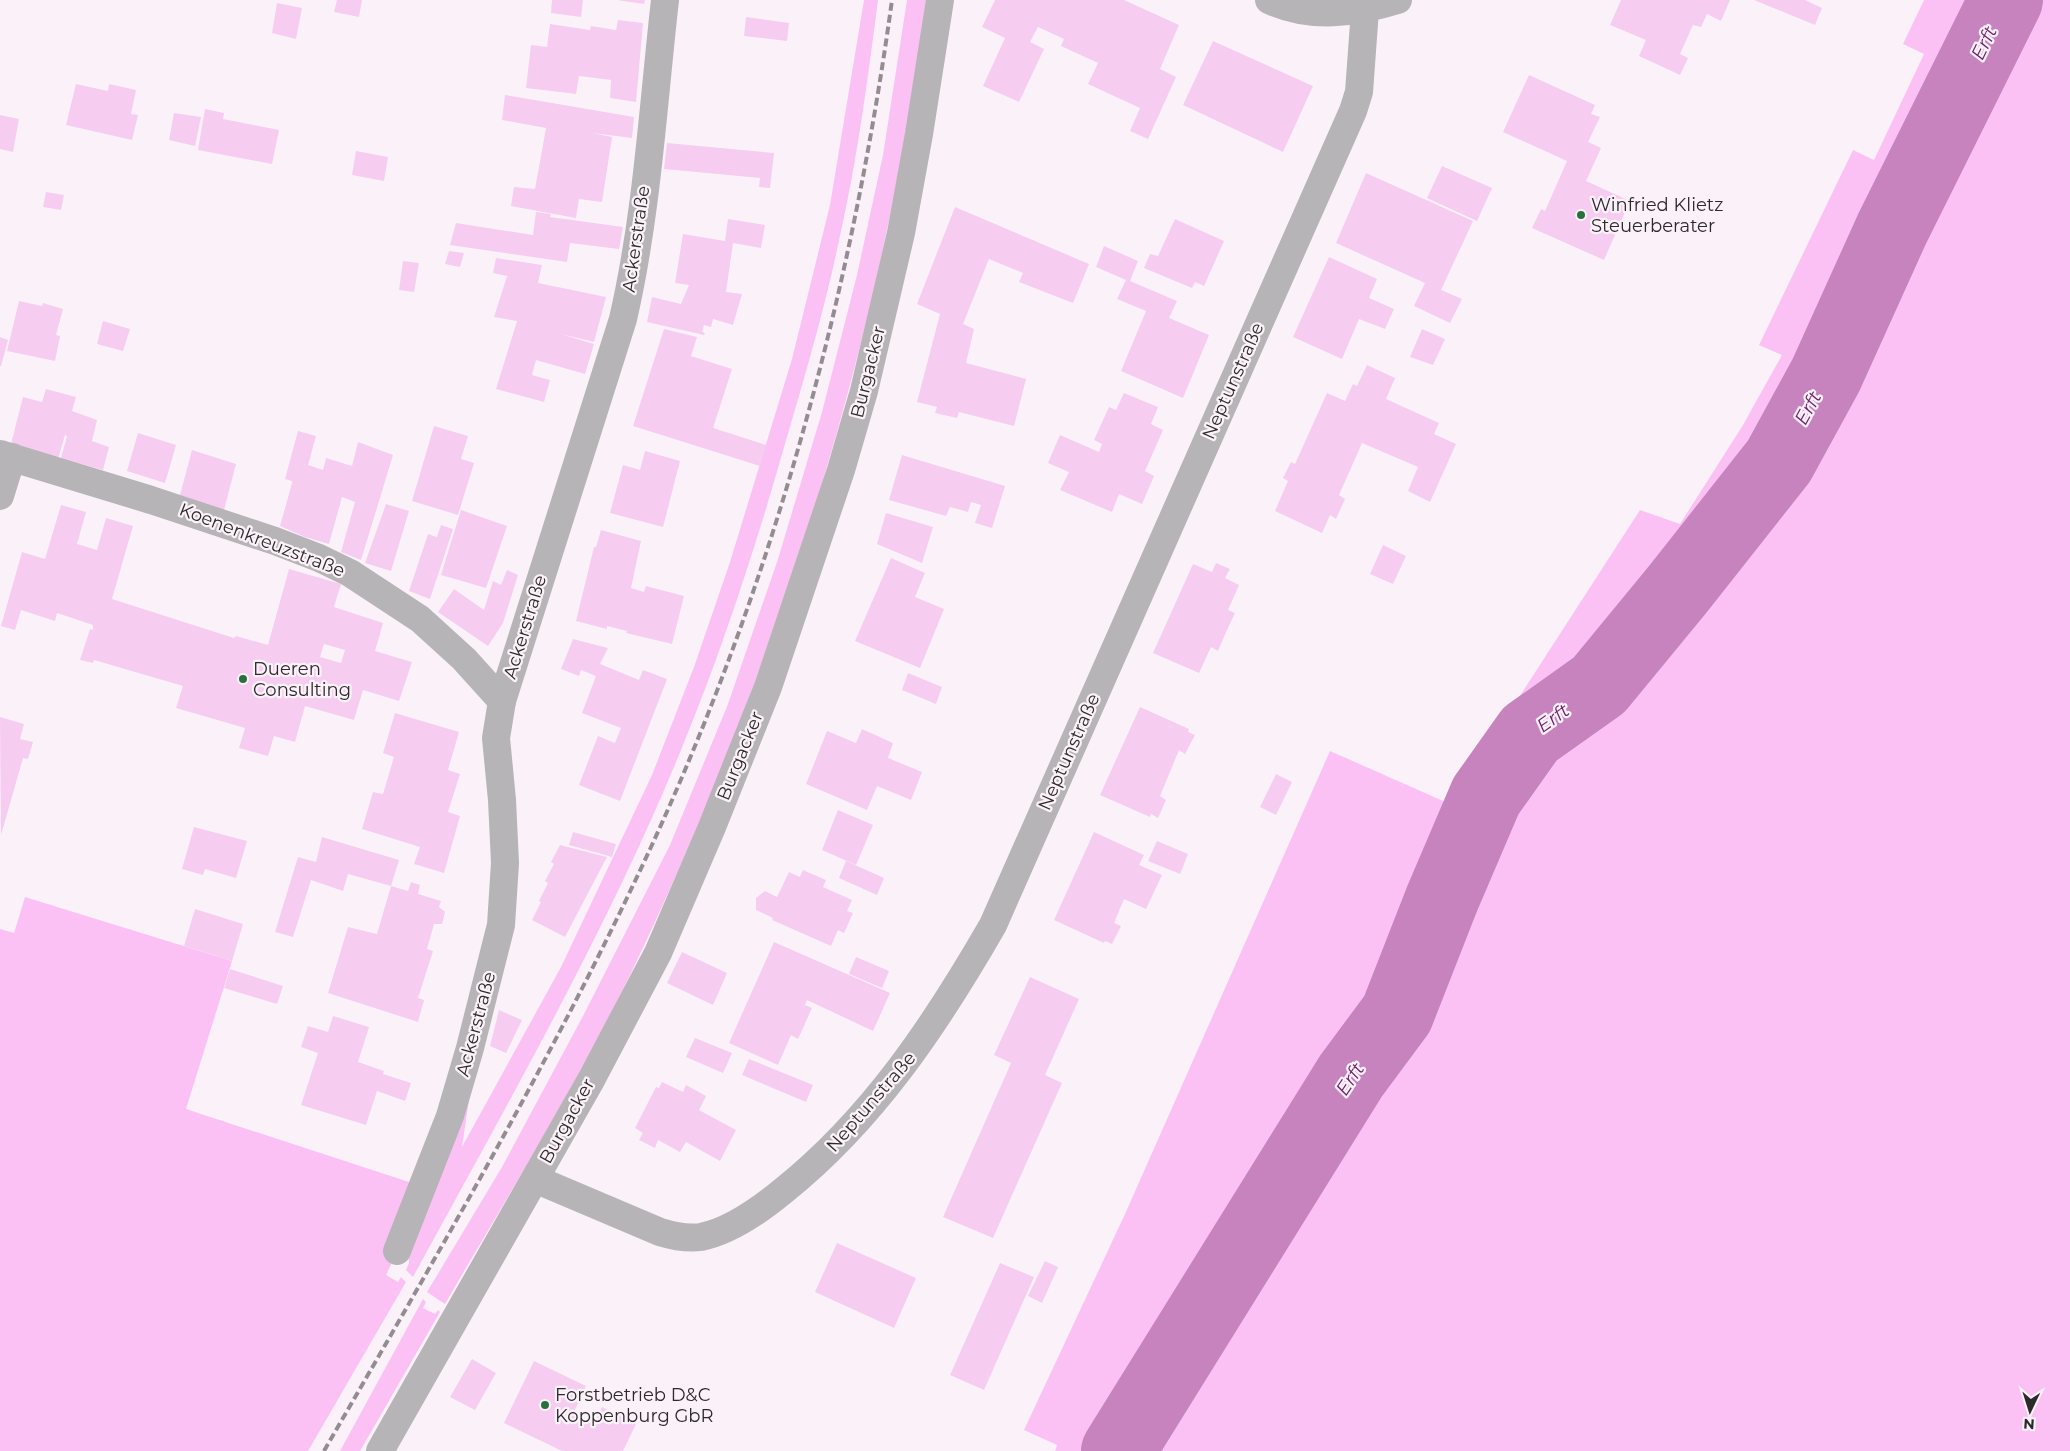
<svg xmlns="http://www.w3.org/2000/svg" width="2070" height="1451" viewBox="0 0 2070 1451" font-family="Montserrat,sans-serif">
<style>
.green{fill:#fcc1f4}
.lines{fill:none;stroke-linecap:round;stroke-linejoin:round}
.river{stroke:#c683be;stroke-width:74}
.building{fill:#f7ccf1;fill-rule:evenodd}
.minor{stroke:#b7b4b7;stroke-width:28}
.rail{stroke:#938d92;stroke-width:4;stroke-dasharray:8 4;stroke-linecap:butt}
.poi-dot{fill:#26713e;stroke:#fbf2f9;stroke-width:2}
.labels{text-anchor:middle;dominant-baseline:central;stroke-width:4.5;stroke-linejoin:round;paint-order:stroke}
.poi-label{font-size:18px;fill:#2c292b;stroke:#fbf2f9;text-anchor:start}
.street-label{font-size:18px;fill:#2c292b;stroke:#fbf2f9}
.water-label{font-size:19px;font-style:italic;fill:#6d1d67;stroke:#fbf2f9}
</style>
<rect width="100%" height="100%" fill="#fbf2f9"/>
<g class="green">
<path d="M 864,0 L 878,0 C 868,77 858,155 841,231 C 827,300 807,369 787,437 C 757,543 723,648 681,750 C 606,933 507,1104 413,1277 L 406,1270 L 409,1263 L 409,1254 L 469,1100 L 462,1147 L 561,967 L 652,775 L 694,667 L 730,562 L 792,359 L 830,205 Z"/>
<path d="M 907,0 L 926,0 C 883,337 778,667 631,973 C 576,1087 508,1195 445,1304 L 427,1292 L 502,1167 L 583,1016 L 670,845 L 728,704 L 778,559 L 822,412 L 857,275 L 883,155 Z"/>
<path d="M 1924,0 L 2070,0 L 2070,1451 L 1055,1451 L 1057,1445 L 1024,1430 L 1125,1214 L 1330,751 L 1450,804 L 1640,510 L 1680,524 L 1743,425 L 1782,355 L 1759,345 L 1853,150 L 1874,160 L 1924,54 L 1903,44 Z"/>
<path d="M 25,897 L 232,961 L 186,1109 L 415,1184 L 392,1262 L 386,1275 L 398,1282 L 401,1277 L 406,1282 L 308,1451 L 0,1451 L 0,929 L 14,933 Z"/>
<path d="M 423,1299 L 426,1302 L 423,1308 L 435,1314 L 438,1310 L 440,1312 L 360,1451 L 340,1451 Z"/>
</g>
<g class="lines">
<path class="river" d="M 1118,1451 L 1351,1076 L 1397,1014 L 1442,899 L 1486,796 L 1530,734 L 1599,685 L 1678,589 L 1779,461 L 1826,375 L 1892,229 L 2006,0"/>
</g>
<g class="building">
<path d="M 337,0 L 362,0 L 359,17 L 334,12 Z"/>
<path d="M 552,0 L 583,0 L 581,17 L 551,13 Z"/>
<path d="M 617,0 L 645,0 L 644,4 Z"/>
<path d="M 995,0 L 1124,0 L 1179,25 L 1160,69 L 1176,77 L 1148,139 L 1130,131 L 1140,108 L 1088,84 L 1098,63 L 1061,46 L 1064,39 L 1038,27 L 1030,42 L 1044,49 L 1019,102 L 983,86 L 1005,38 L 982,27 Z"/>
<path d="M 1621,0 L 1730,0 L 1721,21 L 1707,14 L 1701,27 L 1693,25 L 1680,54 L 1688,58 L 1680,75 L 1639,56 L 1646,40 L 1610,25 Z"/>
<path d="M 1754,0 L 1805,0 L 1822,8 L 1815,25 Z"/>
<path d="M 277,3 L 302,8 L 296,39 L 272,33 Z"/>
<path d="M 746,17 L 789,23 L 787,41 L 744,36 Z"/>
<path d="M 618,20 L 643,23 L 636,102 L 610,98 L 611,80 L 579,76 L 576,94 L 526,88 L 531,45 L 547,47 L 550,24 L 590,30 L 591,26 L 616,30 Z"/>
<path d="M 1213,41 L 1313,86 L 1283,152 L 1183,105 Z"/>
<path d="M 1529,75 L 1595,105 L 1591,114 L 1600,117 L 1588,142 L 1601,148 L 1586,181 L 1630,201 L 1604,260 L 1532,228 L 1541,209 L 1545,211 L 1567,161 L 1503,132 Z"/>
<path d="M 76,84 L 108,91 L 109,84 L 136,90 L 131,114 L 138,115 L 132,140 L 66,125 Z"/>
<path d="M 505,95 L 634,117 L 632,138 L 592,133 L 612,137 L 602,202 L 579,199 L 576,218 L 511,206 L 514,187 L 535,189 L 546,128 L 502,120 Z"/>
<path d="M 205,109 L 224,113 L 223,119 L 279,130 L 272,164 L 198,150 Z"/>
<path d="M 174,113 L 201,117 L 195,146 L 169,140 Z"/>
<path d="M 0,115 L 19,119 L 13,152 L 0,149 Z"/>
<path d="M 667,143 L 774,153 L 770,188 L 759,187 L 760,178 L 664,169 Z"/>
<path d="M 356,151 L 388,157 L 384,181 L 352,175 Z"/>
<path d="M 1442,166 L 1492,188 L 1477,221 L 1427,198 Z"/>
<path d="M 1366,173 L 1473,221 L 1441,290 L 1462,299 L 1450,323 L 1414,306 L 1425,283 L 1336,243 Z"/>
<path d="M 46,192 L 64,195 L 61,210 L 43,207 Z"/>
<path d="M 955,207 L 1089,264 L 1073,303 L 1019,282 L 1023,273 L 989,259 L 963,324 L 974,329 L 966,363 L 1026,379 L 1014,426 L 959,412 L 957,418 L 935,413 L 937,407 L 917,402 L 940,314 L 917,304 Z"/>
<path d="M 536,212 L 551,214 L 550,217 L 623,227 L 619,249 L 570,243 L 567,262 L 450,245 L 456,223 L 533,235 Z"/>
<path d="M 728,219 L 765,225 L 761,248 L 733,243 L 726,292 L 742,294 L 733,325 L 713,319 L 711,327 L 704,325 L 702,332 L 705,333 L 704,335 L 647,322 L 652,297 L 681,304 L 689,285 L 675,283 L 683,234 L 725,241 Z"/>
<path d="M 1175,219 L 1224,241 L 1204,286 L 1195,282 L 1192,288 L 1144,268 L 1150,254 L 1158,256 Z"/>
<path d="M 1104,246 L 1138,261 L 1130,281 L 1177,301 L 1169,318 L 1209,335 L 1183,398 L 1121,371 L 1146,311 L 1117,299 L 1126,280 L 1096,267 Z"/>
<path d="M 449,251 L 464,253 L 460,267 L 445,264 Z"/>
<path d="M 1329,257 L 1377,279 L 1369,298 L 1394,309 L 1385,329 L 1359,319 L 1342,359 L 1293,337 Z"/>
<path d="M 496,258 L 542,265 L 538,283 L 606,297 L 594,342 L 561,334 L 594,344 L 585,374 L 536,360 L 532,375 L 550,380 L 544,402 L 496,389 L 517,321 L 494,317 L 507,276 L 493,273 Z"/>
<path d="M 403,261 L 419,263 L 414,292 L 399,290 Z"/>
<path d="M 19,301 L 42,306 L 43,303 L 63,309 L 56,335 L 60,336 L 55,361 L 7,351 Z"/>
<path d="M 103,321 L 130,329 L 123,351 L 97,344 Z"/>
<path d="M 664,329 L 697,337 L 691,356 L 732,369 L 713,428 L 766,445 L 760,466 L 633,426 Z"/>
<path d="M 1422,329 L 1445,339 L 1433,365 L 1410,357 Z"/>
<path d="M 0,337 L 8,340 L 1,366 L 0,366 Z"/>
<path d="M 1367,365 L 1395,378 L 1386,399 L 1439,423 L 1434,434 L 1456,444 L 1430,502 L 1408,491 L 1418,467 L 1362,443 L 1339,495 L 1345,499 L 1336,519 L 1330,515 L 1322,533 L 1275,511 L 1288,481 L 1283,478 L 1291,462 L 1295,464 L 1327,393 L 1345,401 L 1353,384 L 1357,386 Z"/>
<path d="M 46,389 L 76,397 L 72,411 L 97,420 L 92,441 L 109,447 L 103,470 L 61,458 L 67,436 L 65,435 L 58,459 L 11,444 L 23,397 L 42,402 Z"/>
<path d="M 1124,393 L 1158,407 L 1151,424 L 1163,430 L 1145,471 L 1154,476 L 1142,504 L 1119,494 L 1112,512 L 1060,490 L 1069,472 L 1048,463 L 1060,435 L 1099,452 L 1102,444 L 1094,440 L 1109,407 L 1116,410 Z"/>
<path d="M 434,426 L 468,436 L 461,459 L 474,463 L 458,515 L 412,501 Z"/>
<path d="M 298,431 L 316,436 L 308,465 L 323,470 L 326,458 L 352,466 L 358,442 L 393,455 L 361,560 L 341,552 L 355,502 L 342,497 L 329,544 L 305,537 L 280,526 L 292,483 L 292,481 L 285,479 Z"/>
<path d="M 138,433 L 176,445 L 165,483 L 127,471 Z"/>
<path d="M 192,450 L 236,464 L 224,510 L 180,495 Z"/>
<path d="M 645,451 L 680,461 L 663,527 L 610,513 L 623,465 L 640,470 Z"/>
<path d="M 902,455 L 1005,486 L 992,528 L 975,523 L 981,505 L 971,502 L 968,512 L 950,507 L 946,516 L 889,500 Z"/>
<path d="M 386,504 L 409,511 L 391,571 L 365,563 Z"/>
<path d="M 61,505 L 86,512 L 77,544 L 97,550 L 106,518 L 133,526 L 112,599 L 234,638 L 236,636 L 268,645 L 289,569 L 341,584 L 334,607 L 383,623 L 375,651 L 412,662 L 399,701 L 363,690 L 354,720 L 305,706 L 295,742 L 274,736 L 268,756 L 239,748 L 245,728 L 176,708 L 183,686 L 94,660 L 93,663 L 80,660 L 90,629 L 93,630 L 93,623 L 93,625 L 57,613 L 55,621 L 21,610 L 15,630 L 1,626 L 22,552 L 45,559 ZM 324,644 L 345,650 L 341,663 L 320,657 Z"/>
<path d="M 461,510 L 507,526 L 486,588 L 441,575 Z"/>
<path d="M 886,513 L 933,527 L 922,563 L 877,544 Z"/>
<path d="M 441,525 L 453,529 L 430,599 L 409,591 L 428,534 L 437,537 Z"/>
<path d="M 601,530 L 641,541 L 631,588 L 644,592 L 646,586 L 684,596 L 672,644 L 626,633 L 627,631 L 607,626 L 607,629 L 576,621 L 594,547 L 596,547 Z"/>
<path d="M 1383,545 L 1406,556 L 1393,584 L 1370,574 Z"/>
<path d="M 891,558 L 925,573 L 915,597 L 944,609 L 920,668 L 855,641 Z"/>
<path d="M 1216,563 L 1230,569 L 1225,578 L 1239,585 L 1228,610 L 1235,613 L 1226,632 L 1218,651 L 1211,647 L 1199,673 L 1153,653 L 1193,564 L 1212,572 Z"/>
<path d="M 507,570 L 518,575 L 503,623 L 488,646 L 438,612 L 454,589 L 484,610 L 493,581 L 501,585 Z"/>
<path d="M 573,639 L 608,648 L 600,664 L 639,680 L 643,670 L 667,679 L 620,801 L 579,785 L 598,736 L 615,743 L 621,728 L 582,713 L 596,676 L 581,670 L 579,676 L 561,669 Z"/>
<path d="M 908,673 L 942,687 L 936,704 L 902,690 Z"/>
<path d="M 1140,707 L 1189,729 L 1188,732 L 1195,735 L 1185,754 L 1179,750 L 1160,796 L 1166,800 L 1158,818 L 1151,814 L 1150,817 L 1100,795 Z"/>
<path d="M 395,713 L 459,732 L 448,770 L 460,774 L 448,812 L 460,816 L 444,873 L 414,864 L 420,847 L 362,829 L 373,792 L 383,794 L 394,757 L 383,753 Z"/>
<path d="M 0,717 L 24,724 L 20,739 L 33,742 L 28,759 L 23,758 L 1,835 Z"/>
<path d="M 862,729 L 893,743 L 888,758 L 922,772 L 911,800 L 877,786 L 867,810 L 806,784 L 827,731 L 856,743 Z"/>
<path d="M 1276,774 L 1292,782 L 1276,815 L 1260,807 Z"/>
<path d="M 838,810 L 873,825 L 856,865 L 822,850 Z"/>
<path d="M 194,827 L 247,841 L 236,878 L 205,869 L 203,875 L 182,869 Z"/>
<path d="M 573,832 L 616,844 L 612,857 L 569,845 Z"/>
<path d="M 1094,832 L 1144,855 L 1139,865 L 1162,875 L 1146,909 L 1124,899 L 1114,923 L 1121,926 L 1112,944 L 1105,941 L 1104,943 L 1054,920 Z"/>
<path d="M 322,837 L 399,860 L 391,886 L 348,874 L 343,891 L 311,880 L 293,937 L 275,932 L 298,857 L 316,862 Z"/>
<path d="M 1157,841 L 1188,854 L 1180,874 L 1148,861 Z"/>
<path d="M 560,845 L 607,857 L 565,937 L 532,920 L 541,902 L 539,901 L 548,883 L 545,881 L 554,864 L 551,862 Z"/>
<path d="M 846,861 L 884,878 L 877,895 L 839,878 Z"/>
<path d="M 803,870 L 826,880 L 823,887 L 852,900 L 847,911 L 853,913 L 844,933 L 838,930 L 831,946 L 772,920 L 773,918 L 756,910 L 756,898 L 765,891 L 777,897 L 789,872 L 800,877 Z"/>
<path d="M 411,882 L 420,885 L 418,894 L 441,901 L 439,907 L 445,912 L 442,924 L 434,924 L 427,949 L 433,951 L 418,998 L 424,1000 L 418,1022 L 328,993 L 348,927 L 377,934 L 391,886 L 408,891 Z"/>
<path d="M 195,909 L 243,924 L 232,961 L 184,946 Z"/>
<path d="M 774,942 L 890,993 L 873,1031 L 807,1000 L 805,1005 L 812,1008 L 798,1039 L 791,1035 L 778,1065 L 729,1043 Z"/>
<path d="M 682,952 L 727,973 L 713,1005 L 667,983 Z"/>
<path d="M 856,957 L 889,971 L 882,988 L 849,974 Z"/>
<path d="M 230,969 L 283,986 L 277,1004 L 224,988 Z"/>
<path d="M 1030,977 L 1079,999 L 1045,1075 L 1062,1083 L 993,1238 L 943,1217 L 1011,1063 L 994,1055 Z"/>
<path d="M 499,1010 L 522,1020 L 506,1053 L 490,1046 Z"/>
<path d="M 333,1016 L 369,1027 L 358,1062 L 384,1071 L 383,1074 L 411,1083 L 405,1101 L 377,1091 L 366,1125 L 301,1105 L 318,1053 L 301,1047 L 308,1026 L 328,1032 Z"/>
<path d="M 695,1038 L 732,1053 L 723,1073 L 686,1057 Z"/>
<path d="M 749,1059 L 813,1085 L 806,1102 L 742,1075 Z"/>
<path d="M 662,1082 L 683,1092 L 686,1085 L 706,1096 L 699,1110 L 736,1130 L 720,1161 L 686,1142 L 680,1152 L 658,1140 L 655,1148 L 639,1140 L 643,1133 L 635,1128 L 656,1087 L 659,1088 Z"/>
<path d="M 837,1243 L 916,1278 L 894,1328 L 815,1292 Z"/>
<path d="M 1045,1261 L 1058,1267 L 1042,1303 L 1028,1296 Z"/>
<path d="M 1000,1263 L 1034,1277 L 984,1390 L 950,1375 Z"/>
<path d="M 472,1359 L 496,1373 L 475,1410 L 450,1397 Z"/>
<path d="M 534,1361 L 586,1386 L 573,1414 L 594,1424 L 602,1407 L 636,1424 L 623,1451 L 562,1451 L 504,1423 Z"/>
</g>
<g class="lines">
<g class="minor">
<path d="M 1269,0 C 1311,20 1356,13 1398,0"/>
<path d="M 0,454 L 151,500 L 275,541 L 319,558 L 350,573 L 420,619 L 464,659 L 502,701"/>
<path d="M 0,496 L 12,457"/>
<path d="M 535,1179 L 660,1232 C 673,1236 687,1239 701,1237 C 731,1231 760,1210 783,1191 C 873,1119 936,1024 993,925 L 1353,111 L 1359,92 L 1365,10"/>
<path d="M 397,1251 L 450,1116 L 470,1048 L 501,925 L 505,863 L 502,800 L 496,738 L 502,701 L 623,319 C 647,215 653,106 665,0"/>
<path d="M 380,1451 L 591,1080 L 658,953 L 712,827 L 768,687 L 841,470 L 864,391 L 901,233 L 919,134 L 940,0"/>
</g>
<path class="rail" d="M 324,1451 C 438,1253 555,1055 651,847 C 774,580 852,292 892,0"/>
</g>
<g class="poi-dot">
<circle cx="1581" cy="215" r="5"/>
<circle cx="243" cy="679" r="5"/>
<circle cx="545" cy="1405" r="5"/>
</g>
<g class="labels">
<g class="poi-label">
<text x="1591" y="205">Winfried Klietz<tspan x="1591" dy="21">Steuerberater</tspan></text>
<text x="253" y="669">Dueren<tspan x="253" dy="21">Consulting</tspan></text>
<text x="555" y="1395">Forstbetrieb D&amp;C<tspan x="555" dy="21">Koppenburg GbR</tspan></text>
</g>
<g class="street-label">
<text transform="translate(636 239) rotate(-82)">Ackerstraße</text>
<text transform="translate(868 372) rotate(-76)">Burgacker</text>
<text transform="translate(1233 381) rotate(-66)">Neptunstraße</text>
<text transform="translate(262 540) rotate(21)">Koenenkreuzstraße</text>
<text transform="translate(525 627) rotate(-73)">Ackerstraße</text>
<text transform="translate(1069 752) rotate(-66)">Neptunstraße</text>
<text transform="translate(740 756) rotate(-68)">Burgacker</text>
<text transform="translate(476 1024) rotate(-75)">Ackerstraße</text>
<text transform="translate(871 1102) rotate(-49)">Neptunstraße</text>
<text transform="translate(567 1121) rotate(-61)">Burgacker</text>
</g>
<g class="water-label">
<text transform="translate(1984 43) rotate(-64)">Erft</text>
<text transform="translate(1808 408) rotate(-61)">Erft</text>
<text transform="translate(1553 718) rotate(-35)">Erft</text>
<text transform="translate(1350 1079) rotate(-56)">Erft</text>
</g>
</g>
<g transform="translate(2030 1411) rotate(184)" stroke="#fbf2f9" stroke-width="4" paint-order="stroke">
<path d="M0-4L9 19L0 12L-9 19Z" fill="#2c292b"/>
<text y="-8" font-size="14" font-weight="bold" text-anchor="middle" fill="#2c292b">N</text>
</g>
</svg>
